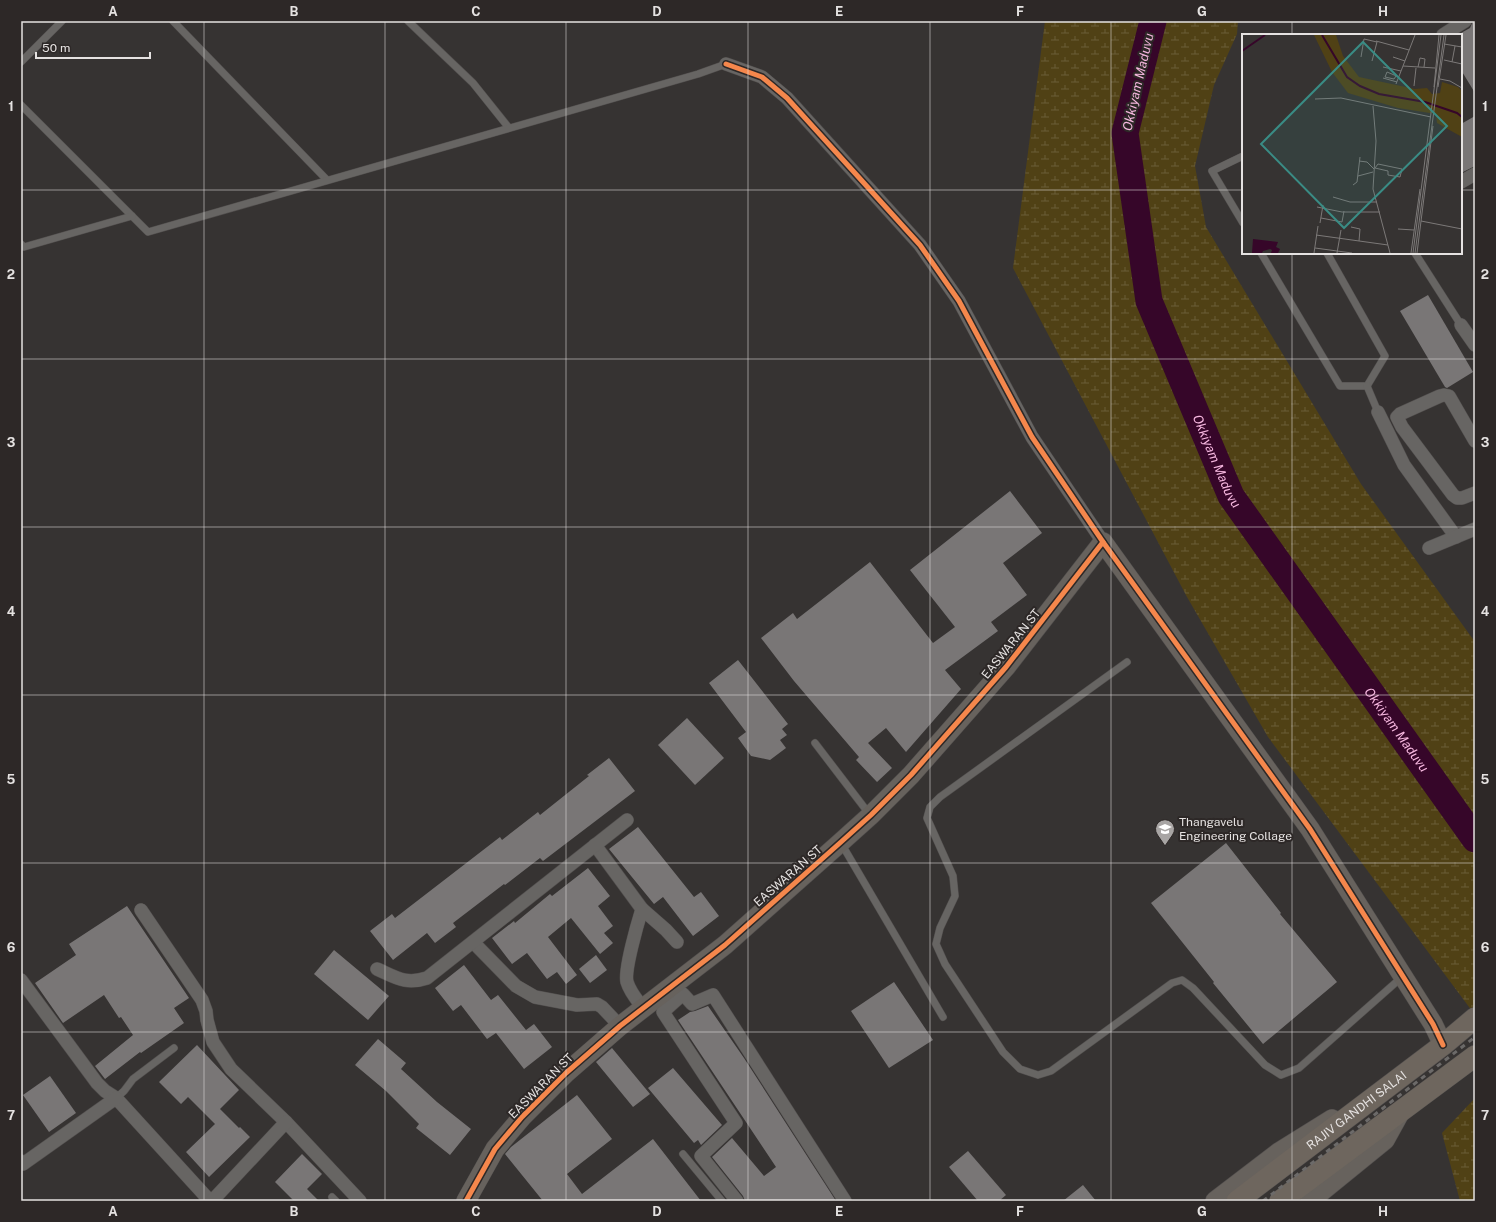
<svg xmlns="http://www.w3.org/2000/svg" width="1496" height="1222" viewBox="0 0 1496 1222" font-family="'Public Sans',sans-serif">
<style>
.wetland{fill:url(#wetland-marsh)}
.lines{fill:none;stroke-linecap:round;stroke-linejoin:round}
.river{stroke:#360629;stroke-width:27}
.building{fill:#797676}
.lane-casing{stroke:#524f4e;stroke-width:8}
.street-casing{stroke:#524f4e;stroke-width:14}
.secondary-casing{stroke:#524f4e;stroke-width:20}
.primary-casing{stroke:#524f4e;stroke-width:22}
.lane{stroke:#676563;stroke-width:7}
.street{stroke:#676563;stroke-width:13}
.secondary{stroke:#67625d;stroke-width:19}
.primary{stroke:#6e665e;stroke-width:21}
.rail{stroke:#6c6a69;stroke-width:3;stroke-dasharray:5 5;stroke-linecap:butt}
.cycleway-casing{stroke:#2d2827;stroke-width:8}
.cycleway{stroke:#f5874c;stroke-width:5}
.grid{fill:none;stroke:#e5e2e1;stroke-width:1;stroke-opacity:0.55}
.labels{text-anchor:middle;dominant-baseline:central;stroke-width:4;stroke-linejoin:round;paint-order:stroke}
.street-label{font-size:12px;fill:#e5e2e1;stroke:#2d2827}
.poi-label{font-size:12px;fill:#e5e2e1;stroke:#2d2827;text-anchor:start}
.water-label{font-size:13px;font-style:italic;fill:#f6b7df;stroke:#2d2827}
.inset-river{fill:none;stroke:#360629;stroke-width:2}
.inset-road{fill:none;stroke:#7c7978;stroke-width:1}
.view{fill:#3a8c85;fill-opacity:0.15;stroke:#3a8c85;stroke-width:2}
.inset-edge{fill:none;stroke:#e5e2e1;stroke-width:2}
.neatline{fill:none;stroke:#e5e2e1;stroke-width:1.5}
.grid-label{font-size:13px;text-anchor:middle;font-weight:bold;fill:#e5e2e1}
</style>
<defs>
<pattern id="wetland-marsh" width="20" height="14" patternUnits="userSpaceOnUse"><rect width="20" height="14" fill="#504115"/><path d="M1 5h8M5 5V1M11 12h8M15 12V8" fill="none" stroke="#695c37"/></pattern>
</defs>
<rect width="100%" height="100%" fill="#363332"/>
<g class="wetland">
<path d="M 1045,21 L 1238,21 L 1237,34 L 1214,85 L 1195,166 L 1206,227 L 1361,484 L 1475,642 L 1475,1015 L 1268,737 L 1187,597 L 1013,268 Z"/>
<path d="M 1475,1098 L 1475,1201 L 1460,1201 L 1442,1133 Z"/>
</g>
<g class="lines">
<path class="river" id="s1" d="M 1153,21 L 1125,133 L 1149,301 L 1231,496 L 1475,839"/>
</g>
<g class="building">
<path d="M 1473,21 L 1475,21 L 1475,93 L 1461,70 L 1461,33 L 1470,28 Z"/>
<path d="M 1475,116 L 1475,166 L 1461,173 L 1461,124 Z"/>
<path d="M 1428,295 L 1473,372 L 1447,388 L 1445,387 L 1400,311 Z"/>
<path d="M 1010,491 L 1042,533 L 1003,563 L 1027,595 L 991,622 L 998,631 L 945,670 L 961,689 L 906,752 L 886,728 L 868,743 L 892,768 L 877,782 L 856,760 L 859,757 L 794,681 L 761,638 L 793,613 L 797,619 L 870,562 L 933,643 L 955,627 L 910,570 Z"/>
<path d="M 738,660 L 788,724 L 782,729 L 787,735 L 780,740 L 786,748 L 770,760 L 751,756 L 738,738 L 746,732 L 709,683 Z"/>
<path d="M 687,718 L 724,758 L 695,785 L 658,745 Z"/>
<path d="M 609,758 L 635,791 L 543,861 L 540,858 L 505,885 L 504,884 L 453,923 L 456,927 L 435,943 L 427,933 L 393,960 L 370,931 L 392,914 L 395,918 L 500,837 L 502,840 L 538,812 L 540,815 L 589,776 L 587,775 Z"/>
<path d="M 638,827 L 694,897 L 701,892 L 719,916 L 693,936 L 663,897 L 654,904 L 609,849 Z"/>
<path d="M 1226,843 L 1281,913 L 1280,914 L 1337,982 L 1263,1044 L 1213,983 L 1214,982 L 1151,903 Z"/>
<path d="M 588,868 L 610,896 L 598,906 L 613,926 L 604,933 L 613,943 L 600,954 L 571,918 L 548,937 L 577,975 L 566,984 L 557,972 L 547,979 L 527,953 L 512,964 L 492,938 L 514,921 L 515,923 L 550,894 L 552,896 Z"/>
<path d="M 127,906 L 189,998 L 174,1008 L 184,1023 L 141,1053 L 140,1052 L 105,1079 L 95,1066 L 133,1035 L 121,1017 L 119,1018 L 104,995 L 63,1023 L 35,983 L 76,955 L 69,944 Z"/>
<path d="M 334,950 L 389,996 L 368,1020 L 314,974 Z"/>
<path d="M 596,955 L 607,970 L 590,983 L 579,969 Z"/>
<path d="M 464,965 L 491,1000 L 498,995 L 526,1030 L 534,1024 L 552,1047 L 524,1069 L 496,1033 L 487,1039 L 461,1005 L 453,1011 L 435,988 Z"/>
<path d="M 894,982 L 933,1040 L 889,1068 L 851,1011 Z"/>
<path d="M 708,1006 L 744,1058 L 836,1201 L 745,1201 L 743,1196 L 712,1157 L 732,1138 L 764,1176 L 776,1167 L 678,1020 L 690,1012 L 695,1011 Z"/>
<path d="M 378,1039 L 406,1063 L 401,1069 L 437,1102 L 471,1129 L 450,1155 L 416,1128 L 419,1124 L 386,1091 L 355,1065 Z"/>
<path d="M 197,1045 L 239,1090 L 220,1109 L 239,1128 L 240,1127 L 250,1137 L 209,1177 L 186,1152 L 215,1124 L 188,1097 L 181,1104 L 159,1082 Z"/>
<path d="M 612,1048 L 650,1094 L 633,1107 L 596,1062 Z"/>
<path d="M 673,1068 L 722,1125 L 701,1145 L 698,1140 L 694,1143 L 648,1088 Z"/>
<path d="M 50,1076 L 76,1113 L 49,1132 L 23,1095 Z"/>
<path d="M 577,1095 L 612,1139 L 567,1174 L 582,1194 L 653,1139 L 701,1201 L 543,1201 L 505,1154 L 511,1147 Z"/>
<path d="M 968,1151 L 1006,1195 L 999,1201 L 978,1201 L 949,1167 Z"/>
<path d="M 302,1154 L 322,1174 L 307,1189 L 319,1201 L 294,1201 L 275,1182 Z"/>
<path d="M 1083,1185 L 1096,1201 L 1063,1201 Z"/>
</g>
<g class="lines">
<defs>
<g id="lane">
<path d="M 173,21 L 327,180"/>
<path d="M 408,21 L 473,83 L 509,128"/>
<path d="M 21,62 L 62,21"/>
<path d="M 21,105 L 148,232 L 698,74 L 726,64"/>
<path d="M 1243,156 L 1212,171 L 1243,223"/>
<path d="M 21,244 L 24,247 L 132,216"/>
<path d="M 1261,253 L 1340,386 L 1367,386 L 1385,356 L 1327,253"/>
<path d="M 1415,253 L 1461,325"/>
<path d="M 1367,386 L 1378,412"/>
<path d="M 1127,662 L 940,797 L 930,807 L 927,818 L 953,876 L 955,896 L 940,928 L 936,944 L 945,964 L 1003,1052 L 1020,1069 L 1038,1075 L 1051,1071 L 1172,983 L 1182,980 L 1193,988 L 1265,1065 L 1281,1075 L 1299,1068 L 1402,977"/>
<path d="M 815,743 L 870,815"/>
<path d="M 841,843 L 943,1017"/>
<path d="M 116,1098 L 124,1091 L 133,1079 L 174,1048"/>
<path d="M 683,1154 L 722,1201"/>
<path d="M 332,1197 L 336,1201"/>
</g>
<g id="street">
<path d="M 1443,35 L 1465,21"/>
<path d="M 726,64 L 762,77 L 787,98 L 920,245 L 959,301 L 1032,437 L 1103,542"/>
<path d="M 1461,182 L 1475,174"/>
<path d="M 1461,325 L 1475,345"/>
<path d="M 1378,412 L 1404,465 L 1456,537"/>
<path d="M 1475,441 L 1449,396 L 1444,395 L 1440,396 L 1400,414 L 1397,417 L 1402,427 L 1453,495 L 1457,498 L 1462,498 L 1475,493"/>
<path d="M 1429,548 L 1475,529"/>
<path d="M 595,845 L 642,909 C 638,922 624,970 627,982 C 630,992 637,1000 643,1008"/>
<path d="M 642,909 L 666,930 L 677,942"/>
<path d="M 141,910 L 202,1000 L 206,1011 L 207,1020 L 213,1042 L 231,1069 L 286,1122 L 360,1201"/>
<path d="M 473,942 L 516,986 L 535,997 L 577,1005 L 597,1004 L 602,1007 L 620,1026"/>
<path d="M 377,969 C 397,978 406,985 427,978 L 627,820"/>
<path d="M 21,980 L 97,1083 L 105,1091 L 116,1098 L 210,1201"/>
<path d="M 21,1161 L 23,1164 L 116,1098"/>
<path d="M 212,1201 L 286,1122"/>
<path d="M 737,1201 L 701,1156 L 736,1123 L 663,1012 L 683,994 L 692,1004 L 713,995 L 845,1201"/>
</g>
<g id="secondary">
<path d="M 466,1201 L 495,1149 L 522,1117 L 566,1073 L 620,1026 L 725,945 L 841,842 L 871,815 L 911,775 L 1006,667 L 1103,542 L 1310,829 L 1433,1024 L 1443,1045"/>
<path d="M 1215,1201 L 1279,1152 L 1332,1119"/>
<path d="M 1310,1201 L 1385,1140 L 1401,1111"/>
</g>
<g id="primary">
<path id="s2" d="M 1237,1201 L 1443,1045 L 1475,1018"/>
<path d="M 1280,1201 L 1475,1056"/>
</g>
</defs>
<use href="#lane" class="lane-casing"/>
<use href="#street" class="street-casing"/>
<use href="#secondary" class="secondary-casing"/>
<use href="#primary" class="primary-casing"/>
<use href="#lane" class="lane"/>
<use href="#street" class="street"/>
<use href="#secondary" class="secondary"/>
<use href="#primary" class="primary"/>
<path class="rail" d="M 1263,1201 L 1475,1037"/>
<defs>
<g id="cycleway">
<path d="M 726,64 L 762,77 L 787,98 L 920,245 L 959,301 L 1032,437 L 1103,542 L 1310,829 L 1433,1024 L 1443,1045"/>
<path d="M 466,1201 L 495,1149 L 522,1117 L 566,1073 L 620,1026 L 725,945 L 841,842 L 871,815 L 911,775 L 1006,667 L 1103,542"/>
</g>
</defs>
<use href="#cycleway" class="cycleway-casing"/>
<use href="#cycleway" class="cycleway"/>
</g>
<path class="grid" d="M 204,21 L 204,1201M 385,21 L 385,1201M 566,21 L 566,1201M 748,21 L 748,1201M 930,21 L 930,1201M 1111,21 L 1111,1201M 1292,21 L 1292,35M 21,190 L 1243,190M 1461,190 L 1475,190M 1292,253 L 1292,1201M 21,359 L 1475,359M 21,527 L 1475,527M 21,695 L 1475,695M 21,863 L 1475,863M 21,1032 L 1475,1032"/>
<defs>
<symbol id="university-pin" viewBox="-11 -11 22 30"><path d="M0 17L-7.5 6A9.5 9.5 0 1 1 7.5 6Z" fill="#a8a5a4" stroke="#2d2827"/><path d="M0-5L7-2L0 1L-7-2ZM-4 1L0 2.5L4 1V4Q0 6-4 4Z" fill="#fff"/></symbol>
</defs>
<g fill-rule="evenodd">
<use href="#university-pin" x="1154" y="818" width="22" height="30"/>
</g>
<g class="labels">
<g class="street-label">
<text transform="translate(1011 644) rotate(-51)">EASWARAN ST</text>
<text transform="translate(788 876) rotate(-41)">EASWARAN ST</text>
<text transform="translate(541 1086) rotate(-45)">EASWARAN ST</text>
<text stroke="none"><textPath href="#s2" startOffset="150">RAJIV GANDHI SALAI</textPath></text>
</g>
<g class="poi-label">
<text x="1179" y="822">Thangavelu<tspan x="1179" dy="14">Engineering Collage</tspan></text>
</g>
<g class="water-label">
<text transform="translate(1138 82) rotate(-77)">Okkiyam Maduvu</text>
<text stroke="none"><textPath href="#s1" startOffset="459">Okkiyam Maduvu</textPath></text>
<text stroke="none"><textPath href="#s1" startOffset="783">Okkiyam Maduvu</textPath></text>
</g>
</g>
<g transform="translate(1242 34)">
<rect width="220" height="220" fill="#363332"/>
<path d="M 72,1 L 94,1 L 101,22 L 117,43 L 173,55 L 185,54 L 190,60 L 198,59 L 200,48 L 216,53 L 220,57 L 220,103 L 195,89 L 194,80 L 156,74 L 106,59 L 90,38 Z" fill="#504115"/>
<path d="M 11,205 L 36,208 L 34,213 L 38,215 L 36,219 L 29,219 L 30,216 L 28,215 L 21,217 L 20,219 L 10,219 Z" fill="#360629"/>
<path class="inset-river" d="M 80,1 L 105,43 L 118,52 L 137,60 L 183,68 L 215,79 L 220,83M 0,17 L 23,1"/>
<path class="inset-road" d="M 134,7 L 167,16M 202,10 L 220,13M 119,23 L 122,5 L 135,8 L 130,27M 151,23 L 163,27M 202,26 L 220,30M 210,28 L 213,12M 161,32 L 193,34M 141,33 L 159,37M 176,33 L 178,24 L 183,25 L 182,33M 154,42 L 152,45 L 143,43 L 145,38 L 157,43M 141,44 L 155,48M 198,45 L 208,47 L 220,54M 154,50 L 173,1M 172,52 L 174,34M 192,53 L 197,1M 196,53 L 204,1M 73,65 L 99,64 L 189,83M 131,72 L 134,107 L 131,155 L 148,219M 117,127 L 125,128 L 132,135M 136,130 L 160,135 L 158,143 L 146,141 L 146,137 L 133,134 ZM 116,142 L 131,138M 111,151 L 115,148 L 118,123M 91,163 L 108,168 L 135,168M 75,173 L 100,178 L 138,178M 79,184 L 100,188 L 102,177M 179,187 L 220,195M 78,189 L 81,171M 109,193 L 118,195 L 117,207M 156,195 L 172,196M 74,201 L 146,211M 73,214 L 110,219M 72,219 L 76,192M 95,219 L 99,196M 169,219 L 178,155M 171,219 L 199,1M 173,219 L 202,1M 175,219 L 191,92"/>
<path class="view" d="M 121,8 L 205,92 L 102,194 L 19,110 Z"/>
<rect width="220" height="220" class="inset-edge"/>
</g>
<rect width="1496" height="1222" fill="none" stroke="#2d2827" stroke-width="44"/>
<path d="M36 52v6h114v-6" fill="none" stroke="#e5e2e1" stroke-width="2"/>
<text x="42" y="52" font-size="12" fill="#e5e2e1" stroke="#2d2827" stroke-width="3" paint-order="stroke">50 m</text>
<rect x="22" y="22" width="1452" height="1178" class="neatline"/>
<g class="grid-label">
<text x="113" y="16">A</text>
<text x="294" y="16">B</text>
<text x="476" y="16">C</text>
<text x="657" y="16">D</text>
<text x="839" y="16">E</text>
<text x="1020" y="16">F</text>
<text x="1202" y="16">G</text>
<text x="1383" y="16">H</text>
<text x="11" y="111">1</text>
<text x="1485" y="111">1</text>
<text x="11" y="279">2</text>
<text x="1485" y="279">2</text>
<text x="11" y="447">3</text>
<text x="1485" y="447">3</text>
<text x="11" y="616">4</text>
<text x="1485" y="616">4</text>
<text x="11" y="784">5</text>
<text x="1485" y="784">5</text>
<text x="11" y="952">6</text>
<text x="1485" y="952">6</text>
<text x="11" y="1120">7</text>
<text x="1485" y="1120">7</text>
<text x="113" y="1216">A</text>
<text x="294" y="1216">B</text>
<text x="476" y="1216">C</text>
<text x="657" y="1216">D</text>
<text x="839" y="1216">E</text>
<text x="1020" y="1216">F</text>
<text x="1202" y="1216">G</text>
<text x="1383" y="1216">H</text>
</g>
</svg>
